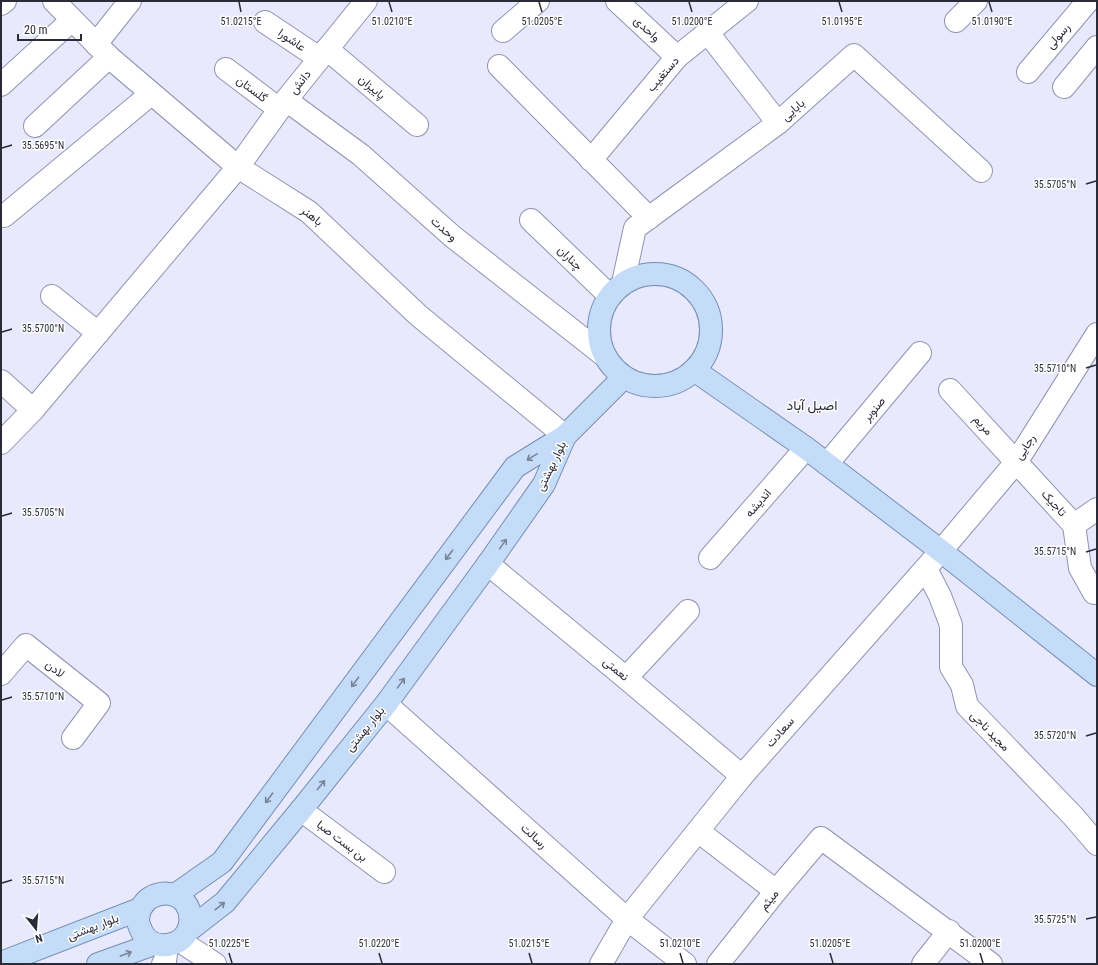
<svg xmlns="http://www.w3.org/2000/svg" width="1098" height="965" viewBox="0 0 1098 965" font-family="'Roboto Condensed',Vazirmatn,sans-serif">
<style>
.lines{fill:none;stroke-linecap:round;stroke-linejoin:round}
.minor-casing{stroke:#9192b1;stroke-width:24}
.major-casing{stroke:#758eb2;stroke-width:24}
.minor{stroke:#fff;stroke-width:22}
.major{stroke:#c4dcf8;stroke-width:22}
.oneway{stroke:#788498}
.ticks{fill:none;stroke:#2b2b38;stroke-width:1.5}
.labels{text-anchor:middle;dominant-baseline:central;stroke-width:3;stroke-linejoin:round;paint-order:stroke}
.street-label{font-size:12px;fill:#2b2b38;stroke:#fff}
.quarter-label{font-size:14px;fill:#2b2b38;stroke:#fff}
.ticks-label{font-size:10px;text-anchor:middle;fill:#2b2b38;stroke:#fff;stroke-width:3;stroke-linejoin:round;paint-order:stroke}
</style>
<rect width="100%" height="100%" fill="#e9e9fe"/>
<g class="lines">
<defs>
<g id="minor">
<path d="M 54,1 L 109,57 L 238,167 L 309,212 L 418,315 L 565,436"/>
<path d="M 617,1 L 677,57"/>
<path d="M 1,4 L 5,1"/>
<path d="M 956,21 L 976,1"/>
<path d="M 265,22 L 319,58"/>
<path d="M 503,31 L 538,1"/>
<path d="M 708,33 L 778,123"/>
<path d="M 96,44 L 130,1"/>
<path d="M 327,49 L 417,125"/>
<path d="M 499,66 L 649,218"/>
<path d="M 226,69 L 279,109"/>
<path d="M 1028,72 L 1088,1"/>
<path d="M 1,85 L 72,20"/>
<path d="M 1064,87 L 1097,47"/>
<path d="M 286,100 L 361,155 L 452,236 L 605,356"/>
<path d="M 35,126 L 109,57"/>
<path d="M 591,160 L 677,57 L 747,1"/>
<path d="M 4,216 L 151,94"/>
<path d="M 531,220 L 610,296"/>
<path d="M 623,283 L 635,228 L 778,123 L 854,55 L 981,171"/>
<path d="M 52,296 L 98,333"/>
<path d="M 1,381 L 33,410"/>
<path d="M 950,390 L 1074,525 L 1097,509"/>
<path d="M 1,443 L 33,410 L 238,167 L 286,100 L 366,1"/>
<path d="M 827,464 L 920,353"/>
<path d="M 1074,525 L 1080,568 L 1094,593"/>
<path d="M 710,558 L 806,448"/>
<path d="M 488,564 L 626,678 L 742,776"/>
<path d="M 926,569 L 940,596 L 951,625 L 951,667 L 962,685 L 967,706 L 1073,816 L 1097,844"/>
<path d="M 1,674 L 26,645 L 99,703 L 73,738"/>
<path d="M 626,678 L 688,611"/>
<path d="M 386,704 L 627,919 L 685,964"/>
<path d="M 301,810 L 384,872"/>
<path d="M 698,831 L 776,891"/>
<path d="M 180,941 L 215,964"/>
<path d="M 163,964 L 165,961 L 167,946"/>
<path d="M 601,964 L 627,919 L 742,776 L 941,551 L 1017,461 L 1097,334"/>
<path d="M 718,964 L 776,891 L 821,838 L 991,964"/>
<path d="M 923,964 L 949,931"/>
</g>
<g id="major">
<circle cx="655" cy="330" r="56"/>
<path d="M 694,370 L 806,448 L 941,551 L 1097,675"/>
<path d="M 175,895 L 222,862 L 515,467 L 565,436 L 624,377"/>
<path d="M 189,930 L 225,902 L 301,810 L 386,704 L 488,564 L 544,484 L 565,436"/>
<path d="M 1,963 L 140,909 C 143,905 146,900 150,898 C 162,891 178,892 186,904 C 190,910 191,917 190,924 C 186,949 150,953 141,930 C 140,927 138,924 138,921 C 138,917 139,913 140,909"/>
<path d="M 98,964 L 154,944"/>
</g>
</defs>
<use href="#minor" class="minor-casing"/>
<use href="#major" class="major-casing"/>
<use href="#minor" class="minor"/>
<use href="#major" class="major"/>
</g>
<defs><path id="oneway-shaft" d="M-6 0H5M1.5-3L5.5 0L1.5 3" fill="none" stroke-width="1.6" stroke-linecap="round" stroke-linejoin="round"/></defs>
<g class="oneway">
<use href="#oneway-shaft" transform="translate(532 457) rotate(149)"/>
<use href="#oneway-shaft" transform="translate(503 544) rotate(-55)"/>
<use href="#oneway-shaft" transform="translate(449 555) rotate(127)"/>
<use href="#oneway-shaft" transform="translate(355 682) rotate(127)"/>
<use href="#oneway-shaft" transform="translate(401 683) rotate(-54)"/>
<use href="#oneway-shaft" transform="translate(321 785) rotate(-51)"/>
<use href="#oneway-shaft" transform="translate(269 798) rotate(127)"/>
<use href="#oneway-shaft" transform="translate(220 906) rotate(-38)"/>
<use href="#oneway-shaft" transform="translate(126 954) rotate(-20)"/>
</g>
<path class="ticks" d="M 239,2 L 241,12M 389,2 L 392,12M 539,2 L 542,12M 689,2 L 692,12M 839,2 L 842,12M 989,2 L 992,12M 2,148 L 12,145M 1086,184 L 1096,181M 2,332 L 12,329M 1086,368 L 1096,365M 2,516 L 12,513M 1086,552 L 1096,549M 2,700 L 12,697M 1086,736 L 1096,733M 2,883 L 12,880M 1086,919 L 1096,917M 229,953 L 232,963M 379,953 L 382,963M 529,953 L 532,963M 680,953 L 683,963M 830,953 L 833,963M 980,953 L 983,963"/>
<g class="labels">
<g class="street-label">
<text transform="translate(647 29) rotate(43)">واحدی</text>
<text transform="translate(1058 36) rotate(-49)">رسولی</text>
<text transform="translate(292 40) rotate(34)">عاشورا</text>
<text transform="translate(663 74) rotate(-49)">دستغیب</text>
<text transform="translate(300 82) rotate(-51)">دانش</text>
<text transform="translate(372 87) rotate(40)">پاییزان</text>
<text transform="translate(252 89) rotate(37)">گلستان</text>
<text transform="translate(793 110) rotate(-42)">بابایی</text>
<text transform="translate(312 216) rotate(39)">باهنر</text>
<text transform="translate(444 229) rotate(41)">وحدت</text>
<text transform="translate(570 258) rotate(44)">چناران</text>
<text transform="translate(874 409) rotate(-50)">صنوبر</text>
<text transform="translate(983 425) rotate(47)">مریم</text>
<text transform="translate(1025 447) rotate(-57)">رجایی</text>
<text transform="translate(551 466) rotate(-64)">بلوار بهشتی</text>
<text transform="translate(758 503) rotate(-49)">اندیشه</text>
<text transform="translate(1054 503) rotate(48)">تاجیک</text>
<text transform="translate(55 669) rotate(38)">لادن</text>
<text transform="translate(616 669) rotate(40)">نعمتی</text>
<text transform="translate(365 729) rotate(-51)">بلوار بهشتی</text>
<text transform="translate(990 731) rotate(46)">مجید ناجی</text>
<text transform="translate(780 732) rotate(-48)">سعادت</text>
<text transform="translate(534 836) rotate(42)">رسالت</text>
<text transform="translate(342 841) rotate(37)">بن بست صبا</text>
<text transform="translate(769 900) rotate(-51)">میثم</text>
<text transform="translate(93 927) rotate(-21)">بلوار بهشتی</text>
</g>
<g class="quarter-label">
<text x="812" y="405">اصیل آباد</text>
</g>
</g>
<g class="ticks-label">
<text x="241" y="25">51.0215°E</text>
<text x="392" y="25">51.0210°E</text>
<text x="542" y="25">51.0205°E</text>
<text x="692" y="25">51.0200°E</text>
<text x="842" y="25">51.0195°E</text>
<text x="992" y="25">51.0190°E</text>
<text x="43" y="149">35.5695°N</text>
<text x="1055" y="188">35.5705°N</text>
<text x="43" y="332">35.5700°N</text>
<text x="1055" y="372">35.5710°N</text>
<text x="43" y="516">35.5705°N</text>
<text x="1055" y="555">35.5715°N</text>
<text x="43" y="700">35.5710°N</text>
<text x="1055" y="739">35.5720°N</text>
<text x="43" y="884">35.5715°N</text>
<text x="1055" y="923">35.5725°N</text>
<text x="229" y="947">51.0225°E</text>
<text x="379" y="947">51.0220°E</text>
<text x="529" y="947">51.0215°E</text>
<text x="680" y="947">51.0210°E</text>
<text x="830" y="947">51.0205°E</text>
<text x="980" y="947">51.0200°E</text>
</g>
<rect width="1098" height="965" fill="none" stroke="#2b2b38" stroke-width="4"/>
<g transform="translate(36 929) rotate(163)" stroke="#ffffff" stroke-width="3" paint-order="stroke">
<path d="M0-3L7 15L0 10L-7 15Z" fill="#2b2b38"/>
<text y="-6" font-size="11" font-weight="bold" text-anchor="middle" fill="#2b2b38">N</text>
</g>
<path d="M18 34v6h63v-6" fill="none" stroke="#2b2b38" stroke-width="2"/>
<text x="24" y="34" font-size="12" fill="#2b2b38" stroke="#ffffff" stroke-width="3" paint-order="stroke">20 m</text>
</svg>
